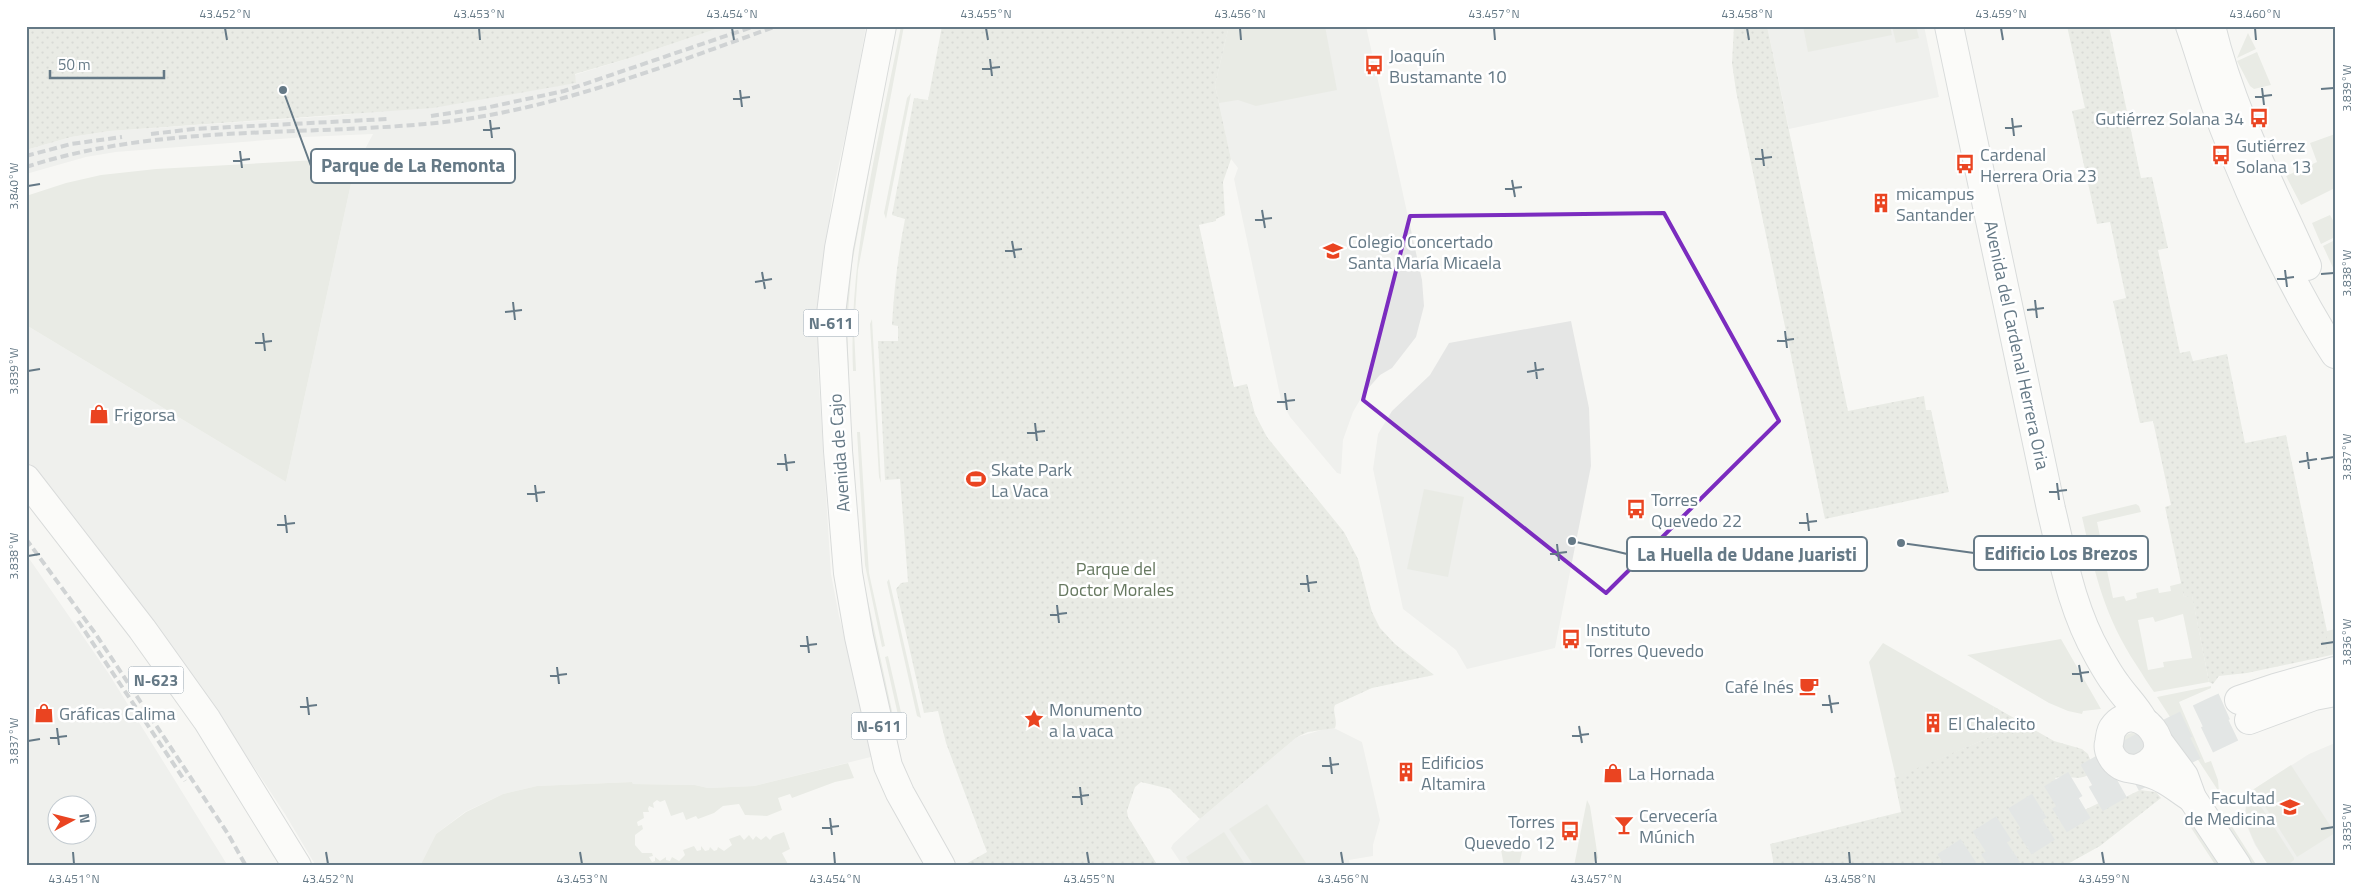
<svg xmlns="http://www.w3.org/2000/svg" width="2361" height="892" viewBox="0 0 2361 892" font-family="'Titillium Web',sans-serif">
<style>
.built{fill:#e5e6e5;fill-rule:evenodd}
.green{fill:#d7dcd3;fill-rule:evenodd}
.park{fill:url(#park-dots)}
.lines{fill:none;stroke-linecap:round;stroke-linejoin:round}
.major-tunnel{stroke:#cbd1d3;stroke-width:28;stroke-dasharray:28 14;stroke-linecap:butt}
.major-casing{stroke:#b3b9bd;stroke-width:30}
.highway-casing{stroke:#b3b8bb;stroke-width:30}
.major{stroke:#fff;stroke-width:28}
.highway{stroke:#fff;stroke-width:28}
.rail{stroke:#9fa7ad;stroke-width:4;stroke-dasharray:8 4;stroke-linecap:butt}
.marked{fill:none;stroke:#7b2cbf;stroke-width:4;stroke-linejoin:round}
.ticks{fill:none;stroke:#657986;stroke-width:2}
.labels{text-anchor:middle;dominant-baseline:central;stroke-width:5;stroke-linejoin:round;paint-order:stroke}
.shield{fill:#fff;stroke:#93a1aa;stroke-width:1}
.shield-label{font-size:16px;font-weight:bold;fill:#657986}
.poi-label{font-size:18px;fill:#657986;stroke:#fff;text-anchor:start}
.street-label{font-size:18px;fill:#657986;stroke:#fff}
.park-label{font-size:18px;fill:#667860;stroke:#fff}
.leader{fill:none;stroke:#657986;stroke-width:2}
.callout-dot{fill:#657986;stroke:#fff;stroke-width:2}
.callout{fill:#fff;stroke:#657986;stroke-width:2}
.callout-label{font-size:19px;text-anchor:middle;font-weight:bold;fill:#657986}
.neatline{fill:none;stroke:#657986;stroke-width:2}
.ticks-label{font-size:12px;text-anchor:middle;fill:#657986}
</style>
<defs>
<pattern id="park-dots" width="8" height="8" patternUnits="userSpaceOnUse" patternTransform="scale(1.25)"><rect width="8" height="8" fill="#d7dcd3"/><path d="M2 2h.1M6 6h.1" fill="none" stroke="#b2b7b1" stroke-width="1.8" stroke-linecap="round"/></pattern>
</defs>
<rect width="100%" height="100%" fill="#f7f7f4"/>
<g class="built">
<path d="M 725,26 L 866,26 L 853,100 L 833,191 L 821,283 L 818,369 L 831,574 L 839,616 L 875,756 L 754,786 L 708,788 L 695,785 L 633,784 L 632,782 L 537,786 L 503,794 L 465,812 L 436,834 L 420,866 L 316,866 L 285,814 L 205,693 L 100,552 L 92,556 L 26,463 L 26,325 L 286,482 L 354,170 L 373,134 L 306,137 L 116,152 L 86,157 L 26,174 L 26,150 L 71,137 L 110,131 L 344,115 L 576,83 L 574,75 L 630,58 Z"/>
<path d="M 1229,26 L 1366,26 L 1422,280 L 1424,306 L 1416,337 L 1392,368 L 1380,375 L 1364,393 L 1353,412 L 1343,440 L 1341,474 L 1337,473 L 1290,417 L 1281,400 L 1234,179 L 1238,168 L 1231,159 L 1215,85 Z"/>
<path d="M 1767,26 L 1924,26 L 1939,97 L 1789,129 Z"/>
<path d="M 1571,321 L 1589,408 L 1591,466 L 1555,648 L 1467,669 L 1456,650 L 1403,609 L 1373,469 L 1378,434 L 1392,411 L 1430,375 L 1449,343 Z"/>
<path d="M 26,554 L 109,674 L 228,866 L 26,866 ZM 58,804 L 88,804 L 88,834 L 58,834 Z"/>
<path d="M 1332,727 L 1362,742 L 1380,820 L 1373,845 L 1373,856 L 1349,860 L 1350,866 L 1183,866 L 1171,848 L 1173,844 L 1200,819 L 1297,737 Z"/>
<path d="M 2335,743 L 2335,866 L 2269,866 L 2255,845 L 2246,824 L 2245,811 L 2248,793 L 2309,754 Z"/>
</g>
<g class="green">
<path d="M 892,26 L 896,26 L 852,264 L 847,324 L 849,376 L 844,371 L 842,307 Z"/>
<path d="M 901,26 L 904,26 L 858,270 L 854,329 L 856,371 L 853,371 C 848,255 879,140 901,26 Z"/>
<path d="M 1229,26 L 1325,26 L 1337,90 L 1256,106 L 1238,100 L 1219,103 L 1215,85 Z"/>
<path d="M 1803,26 L 1890,26 L 1892,35 L 1808,52 Z"/>
<path d="M 1892,26 L 1916,26 L 1919,38 L 1896,43 Z"/>
<path d="M 2248,33 L 2256,49 L 2237,58 Z"/>
<path d="M 2257,52 L 2271,85 L 2254,89 L 2250,86 L 2237,61 Z"/>
<path d="M 911,93 L 886,219 L 884,213 L 907,98 Z"/>
<path d="M 2335,134 L 2335,188 L 2301,205 L 2286,176 L 2317,162 L 2310,143 Z"/>
<path d="M 352,158 L 354,170 L 286,482 L 26,325 L 26,196 L 66,183 L 101,175 L 156,169 Z"/>
<path d="M 2330,215 L 2335,224 L 2335,237 L 2321,244 L 2312,223 Z"/>
<path d="M 2335,240 L 2335,272 L 2323,246 Z"/>
<path d="M 872,319 L 881,483 L 879,477 L 870,324 Z"/>
<path d="M 851,424 L 861,569 L 895,725 L 891,723 L 860,585 L 848,429 Z"/>
<path d="M 857,432 L 860,432 L 869,573 L 885,646 L 882,647 L 865,565 Z"/>
<path d="M 1424,489 L 1464,497 L 1448,577 L 1407,569 Z"/>
<path d="M 2136,504 L 2139,506 L 2141,512 L 2097,522 L 2104,555 L 2101,556 L 2103,566 L 2106,566 L 2113,598 L 2124,596 L 2126,601 L 2137,598 L 2136,593 L 2158,588 L 2159,593 L 2171,591 L 2170,586 L 2182,583 L 2184,597 L 2192,595 L 2209,682 L 2154,692 C 2148,684 2143,675 2137,666 C 2104,616 2095,574 2082,517 ZM 2183,614 L 2192,658 L 2163,662 L 2164,667 L 2148,670 L 2138,620 L 2153,617 L 2155,622 Z"/>
<path d="M 889,579 L 921,718 L 917,716 L 887,582 Z"/>
<path d="M 2335,629 L 2335,654 L 2327,656 L 2327,631 Z"/>
<path d="M 2061,639 L 2101,709 L 2083,711 L 2082,714 L 2068,711 L 2049,703 L 1967,655 Z"/>
<path d="M 1883,643 L 1993,706 L 1997,734 L 1896,778 L 1869,662 Z"/>
<path d="M 888,656 L 903,721 L 900,724 L 885,657 Z"/>
<path d="M 2211,686 L 2211,688 L 2179,702 L 2205,763 L 2211,761 L 2218,780 L 2219,792 L 2157,697 Z"/>
<circle cx="2133" cy="744" r="11"/>
<path d="M 848,763 L 854,778 L 835,782 L 792,798 L 790,794 L 778,798 L 782,810 L 767,816 L 745,815 L 739,804 L 723,806 L 714,813 L 698,819 L 696,816 L 686,820 L 683,812 L 671,816 L 665,800 L 660,802 L 657,800 L 653,803 L 654,808 L 649,806 L 648,809 L 649,812 L 643,812 L 644,818 L 637,822 L 638,826 L 642,825 L 643,829 L 635,835 L 635,845 L 642,853 L 652,853 L 653,856 L 649,857 L 652,862 L 655,861 L 655,857 L 660,861 L 666,857 L 666,860 L 670,861 L 672,857 L 679,861 L 685,855 L 683,850 L 694,846 L 697,851 L 701,850 L 701,846 L 705,851 L 709,850 L 710,847 L 714,851 L 717,850 L 718,847 L 724,851 L 732,845 L 729,839 L 740,835 L 744,840 L 749,835 L 753,840 L 756,836 L 761,840 L 766,836 L 770,840 L 773,836 L 784,832 L 790,849 L 782,853 L 789,866 L 420,866 L 436,834 L 466,812 L 503,794 L 537,786 L 632,782 L 633,784 L 695,785 L 708,788 L 754,786 Z"/>
<path d="M 2291,765 L 2335,833 L 2297,857 L 2254,789 Z"/>
<path d="M 2251,791 L 2294,858 L 2294,860 L 2286,866 L 2269,866 C 2253,842 2241,822 2248,793 Z"/>
<path d="M 1587,800 L 1590,806 L 1598,858 L 1593,863 L 1574,866 Z"/>
<path d="M 1267,804 L 1308,866 L 1254,866 L 1229,829 Z"/>
<path d="M 2187,815 L 2220,866 L 2216,866 L 2184,817 Z"/>
<path d="M 2231,825 L 2257,866 L 2250,866 L 2228,832 Z"/>
<path d="M 1224,832 L 1246,866 L 1191,866 L 1186,857 Z"/>
<path d="M 1504,844 L 1523,847 L 1519,866 L 1504,866 L 1501,850 Z"/>
</g>
<g class="park">
<path d="M 26,26 L 725,26 L 630,58 L 575,74 L 576,83 L 433,108 L 110,131 L 71,137 L 26,150 Z"/>
<path d="M 942,26 L 1229,26 L 1215,85 L 1231,159 L 1223,182 L 1225,215 L 1216,219 L 1216,221 L 1199,225 L 1234,387 L 1247,384 L 1255,414 L 1267,437 L 1344,532 L 1358,559 L 1372,612 L 1380,628 L 1395,644 L 1434,675 L 1372,688 L 1335,705 C 1332,712 1338,720 1335,728 L 1308,732 L 1297,737 L 1200,819 L 1170,789 L 1141,782 L 1135,787 L 1127,811 L 1128,817 L 1158,866 L 962,866 L 987,852 L 946,743 L 938,711 L 924,713 L 896,589 L 901,583 L 908,582 L 900,479 L 885,480 L 878,341 L 898,341 L 898,326 L 892,325 C 894,289 898,255 905,219 L 892,215 L 914,98 L 928,100 Z"/>
<path d="M 1734,26 L 1767,26 L 1848,411 L 1924,396 L 1926,410 L 1931,410 L 1949,492 L 1825,519 L 1736,91 L 1732,63 Z"/>
<path d="M 2067,26 L 2109,26 L 2141,178 L 2152,177 L 2168,248 L 2158,250 L 2180,353 L 2190,351 L 2193,361 L 2227,354 L 2245,443 L 2286,435 L 2327,631 L 2327,656 L 2247,673 L 2219,676 L 2213,684 L 2209,682 L 2192,596 L 2184,597 L 2165,507 L 2171,505 L 2153,421 L 2140,423 L 2113,301 L 2126,298 L 2110,222 L 2097,224 L 2072,111 L 2085,108 Z"/>
<path d="M 1993,706 L 2054,741 L 2082,749 L 2088,754 L 2093,767 C 2088,785 2067,774 2055,778 L 2076,814 L 2101,802 L 2107,806 L 2140,790 L 2156,792 L 2161,798 L 2100,846 L 2064,866 L 1774,866 L 1770,844 L 1901,812 L 1894,778 L 1997,734 Z"/>
</g>
<g class="lines">
<g class="major-tunnel">
<path d="M 1945,866 C 2039,804 2136,744 2239,700"/>
<path d="M 1989,866 C 2071,810 2159,761 2249,720"/>
</g>
<defs>
<g id="major">
<path d="M 1949,26 L 2051,509 C 2063,559 2072,610 2098,655 C 2103,664 2109,675 2116,684 C 2125,697 2135,706 2143,720"/>
<path d="M 2190,26 C 2202,60 2211,95 2224,128 C 2254,205 2290,284 2335,354"/>
<path d="M 2211,26 C 2231,110 2272,188 2307,266"/>
<path d="M 2239,700 L 2275,688 L 2335,671"/>
<path d="M 2249,720 L 2314,696 L 2335,692"/>
<path d="M 2158,741 L 2184,776 L 2192,798 L 2237,866"/>
<path d="M 2136,769 C 2188,752 2135,694 2113,728 C 2110,731 2110,739 2109,743 C 2107,750 2113,761 2120,765 C 2125,769 2132,768 2138,770 C 2146,772 2156,775 2163,779 C 2173,784 2182,792 2192,798"/>
</g>
<g id="highway">
<path d="M 882,26 L 839,248 L 831,314 L 838,451 L 848,573 L 859,637 L 888,766 L 900,793 L 941,866"/>
<path d="M 26,479 L 142,629 L 207,720 L 297,866"/>
</g>
</defs>
<use href="#major" class="major-casing"/>
<use href="#highway" class="highway-casing"/>
<use href="#major" class="major"/>
<use href="#highway" class="highway"/>
<g class="rail">
<path d="M 431,116 L 485,108 L 564,91 L 755,26"/>
<path d="M 151,134 L 194,129 L 388,119"/>
<path d="M 26,156 L 71,144 L 122,137"/>
<path d="M 26,167 C 154,125 292,136 425,124 C 547,113 662,67 777,26"/>
<path d="M 26,539 L 95,633 L 228,834 L 246,866"/>
<path d="M 78,621 L 185,781"/>
</g>
</g>
<path d="M0 0H2361V892H0ZM 1664,213 L 1779,421 L 1606,593 L 1363,400 L 1410,216 Z" fill="#f7f7f4" fill-opacity=".55" fill-rule="evenodd"/>
<path class="marked" d="M 1664,213 L 1779,421 L 1606,593 L 1363,400 L 1410,216 Z"/>
<path class="ticks" d="M 225,28 L 227,40M 479,28 L 480,40M 732,28 L 734,40M 986,28 L 988,40M 1240,28 L 1241,40M 1494,28 L 1495,40M 1747,28 L 1749,40M 2001,28 L 2003,40M 2255,28 L 2256,40M 990,59 L 992,76M 982,69 L 1000,67M 2262,88 L 2264,105M 2321,89 L 2334,88M 740,90 L 742,107M 2255,97 L 2272,95M 733,99 L 750,97M 2012,118 L 2014,136M 490,120 L 492,138M 2005,128 L 2022,126M 483,130 L 500,128M 1762,149 L 1764,166M 240,151 L 242,168M 1755,159 L 1772,157M 233,161 L 250,159M 1512,180 L 1515,197M 28,186 L 40,184M 1505,189 L 1522,187M 1262,210 L 1265,228M 1255,220 L 1272,218M 1012,241 L 1015,258M 1005,251 L 1022,249M 2285,270 L 2287,287M 762,272 L 765,289M 2321,274 L 2334,273M 2277,279 L 2294,277M 755,282 L 772,279M 2035,300 L 2037,318M 513,302 L 515,320M 2027,310 L 2044,308M 505,312 L 522,310M 1785,331 L 1787,348M 263,333 L 265,351M 1777,341 L 1794,339M 255,343 L 272,341M 1535,362 L 1537,379M 28,371 L 40,369M 1527,372 L 1544,369M 1285,393 L 1287,410M 1277,402 L 1295,400M 1035,423 L 1037,441M 1027,433 L 1045,431M 2307,452 L 2309,469M 785,454 L 787,471M 2321,459 L 2334,457M 2299,462 L 2317,459M 777,464 L 795,462M 2057,483 L 2059,500M 535,485 L 537,502M 2049,492 L 2067,490M 527,494 L 545,492M 1807,513 L 1809,531M 285,515 L 287,533M 1799,523 L 1817,521M 277,525 L 295,523M 1557,544 L 1559,561M 1550,554 L 1567,552M 28,556 L 40,554M 1307,575 L 1309,592M 1300,584 L 1317,582M 1057,605 L 1059,623M 1050,615 L 1067,613M 807,636 L 809,653M 2321,644 L 2334,642M 800,646 L 817,644M 2079,665 L 2082,682M 557,667 L 559,684M 2072,674 L 2089,672M 550,676 L 567,674M 1829,695 L 1832,713M 307,697 L 309,715M 1822,705 L 1839,703M 300,707 L 317,705M 1579,726 L 1582,743M 57,728 L 59,745M 1572,736 L 1589,734M 50,738 L 67,736M 28,741 L 40,739M 1330,757 L 1332,774M 1322,766 L 1339,764M 1080,787 L 1082,805M 1072,797 L 1089,795M 830,818 L 832,835M 822,828 L 839,826M 2321,829 L 2334,827M 73,852 L 74,864M 326,852 L 328,864M 580,852 L 582,864M 834,852 L 835,864M 1087,852 L 1089,864M 1341,852 L 1343,864M 1595,852 L 1596,864M 1849,852 L 1850,864M 2102,852 L 2104,864"/>
<defs>
<symbol id="bus-bare" viewBox="-9 -9 18 18"><path d="M-5-6H5V4H4V6H2V4H-2V6H-4V4H-5ZM-3.5-4V0h7V-4ZM-3.5 1.2v1.5H-2V1.2ZM2 1.2v1.5H3.5V1.2Z" fill="#ea4421" stroke="#fff" stroke-width="2.5" paint-order="stroke"/></symbol>
<symbol id="building-bare" viewBox="-9 -9 18 18"><path d="M-4-6H4V6H1V3H-1V6H-4ZM-2.5-4.3h1.7v1.8h-1.7ZM.8-4.3h1.7v1.8H.8ZM-2.5-1h1.7V.8h-1.7ZM.8-1h1.7V.8H.8Z" fill="#ea4421" stroke="#fff" stroke-width="2.5" paint-order="stroke"/></symbol>
<symbol id="school-bare" viewBox="-9 -9 18 18"><path d="M0-5L7-2L0 1L-7-2ZM-4 1L0 2.5L4 1V4Q0 6-4 4Z" fill="#ea4421" stroke="#fff" stroke-width="2.5" paint-order="stroke"/></symbol>
<symbol id="shop-bare" viewBox="-9 -9 18 18"><path d="M-5-2.5h2.3a2.7 3.5 0 0 1 5.4 0H5L5.5 6h-11ZM-1.5-2.5h3a1.5 2.3 0 0 0-3 0Z" fill="#ea4421" stroke="#fff" stroke-width="2.5" paint-order="stroke"/></symbol>
<symbol id="stadium-bare" viewBox="-9 -9 18 18"><path d="M0-5a6.5 5 0 1 0 0 10a6.5 5 0 1 0 0-10ZM-3.5-1.8h7v3.6h-7Z" fill="#ea4421" stroke="#fff" stroke-width="2.5" paint-order="stroke"/></symbol>
<symbol id="cafe-bare" viewBox="-9 -9 18 18"><path d="M-5.5-4.5H6V0H3Q3 3.5 0 3.5H-2.5Q-5.5 3.5-5.5 0ZM3-3.2v2h1.7v-2ZM-6 4.5H4V6H-6Z" fill="#ea4421" stroke="#fff" stroke-width="2.5" paint-order="stroke"/></symbol>
<symbol id="sight-bare" viewBox="-9 -9 18 18"><path d="M0-6L1.8-2.2L6-1.7L2.9 1.2L3.7 5.4L0 3.3L-3.7 5.4L-2.9 1.2L-6-1.7L-1.8-2.2Z" fill="#ea4421" stroke="#fff" stroke-width="2.5" paint-order="stroke"/></symbol>
<symbol id="university-bare" viewBox="-9 -9 18 18"><path d="M0-5L7-2L0 1L-7-2ZM-4 1L0 2.5L4 1V4Q0 6-4 4Z" fill="#ea4421" stroke="#fff" stroke-width="2.5" paint-order="stroke"/></symbol>
<symbol id="bar-bare" viewBox="-9 -9 18 18"><path d="M-6-5H6L.8 .8V4.5H3.5V6h-7V4.5H-.8V.8Z" fill="#ea4421" stroke="#fff" stroke-width="2.5" paint-order="stroke"/></symbol>
</defs>
<g fill-rule="evenodd">
<use href="#bus-bare" x="1360" y="51" width="28" height="28"/>
<use href="#bus-bare" x="2245" y="104" width="28" height="28"/>
<use href="#bus-bare" x="2207" y="141" width="28" height="28"/>
<use href="#bus-bare" x="1951" y="150" width="28" height="28"/>
<use href="#building-bare" x="1867" y="189" width="28" height="28"/>
<use href="#school-bare" x="1319" y="237" width="28" height="28"/>
<use href="#shop-bare" x="85" y="400" width="28" height="28"/>
<use href="#stadium-bare" x="962" y="465" width="28" height="28"/>
<use href="#bus-bare" x="1622" y="495" width="28" height="28"/>
<use href="#bus-bare" x="1557" y="625" width="28" height="28"/>
<use href="#cafe-bare" x="1795" y="672" width="28" height="28"/>
<use href="#shop-bare" x="30" y="699" width="28" height="28"/>
<use href="#sight-bare" x="1020" y="705" width="28" height="28"/>
<use href="#building-bare" x="1919" y="709" width="28" height="28"/>
<use href="#building-bare" x="1392" y="758" width="28" height="28"/>
<use href="#shop-bare" x="1599" y="759" width="28" height="28"/>
<use href="#university-bare" x="2276" y="793" width="28" height="28"/>
<use href="#bar-bare" x="1610" y="811" width="28" height="28"/>
<use href="#bus-bare" x="1556" y="817" width="28" height="28"/>
</g>
<g class="labels">
<g class="shield">
<rect x="803.5" y="309.5" width="55" height="27" rx="4"/>
<rect x="128.5" y="666.5" width="55" height="27" rx="4"/>
<rect x="851.5" y="712.5" width="55" height="27" rx="4"/>
</g>
<g class="shield-label">
<text x="831" y="323">N-611</text>
<text x="156" y="680">N-623</text>
<text x="879" y="726">N-611</text>
</g>
<g class="poi-label">
<text x="1389" y="55">Joaquín<tspan x="1389" dy="21">Bustamante 10</tspan></text>
<text x="2244" y="118" text-anchor="end">Gutiérrez Solana 34</text>
<text x="2236" y="145">Gutiérrez<tspan x="2236" dy="21">Solana 13</tspan></text>
<text x="1980" y="154">Cardenal<tspan x="1980" dy="21">Herrera Oria 23</tspan></text>
<text x="1896" y="193">micampus<tspan x="1896" dy="21">Santander</tspan></text>
<text x="1348" y="241">Colegio Concertado<tspan x="1348" dy="21">Santa María Micaela</tspan></text>
<text x="114" y="414">Frigorsa</text>
<text x="991" y="469">Skate Park<tspan x="991" dy="21">La Vaca</tspan></text>
<text x="1651" y="499">Torres<tspan x="1651" dy="21">Quevedo 22</tspan></text>
<text x="1586" y="629">Instituto<tspan x="1586" dy="21">Torres Quevedo</tspan></text>
<text x="1794" y="686" text-anchor="end">Café Inés</text>
<text x="1049" y="709">Monumento<tspan x="1049" dy="21">a la vaca</tspan></text>
<text x="59" y="713">Gráficas Calima</text>
<text x="1948" y="723">El Chalecito</text>
<text x="1421" y="762">Edificios<tspan x="1421" dy="21">Altamira</tspan></text>
<text x="1628" y="773">La Hornada</text>
<text x="2275" y="797" text-anchor="end">Facultad<tspan x="2275" dy="21">de Medicina</tspan></text>
<text x="1639" y="815">Cervecería<tspan x="1639" dy="21">Múnich</tspan></text>
<text x="1555" y="821" text-anchor="end">Torres<tspan x="1555" dy="21">Quevedo 12</tspan></text>
</g>
<g class="street-label">
<text transform="translate(2017 345) rotate(78)">Avenida del Cardenal Herrera Oria</text>
<text transform="translate(839 453) rotate(-94)">Avenida de Cajo</text>
</g>
<g class="park-label">
<text x="1116" y="568">Parque del<tspan x="1116" dy="21">Doctor Morales</tspan></text>
</g>
</g>
<path class="leader" d="M283 90L311 166M1901 543L1974 553M1572 541L1627 554"/>
<g class="callout-dot">
<circle cx="283" cy="90" r="5"/>
<circle cx="1901" cy="543" r="5"/>
<circle cx="1572" cy="541" r="5"/>
</g>
<g class="callout">
<rect x="311" y="149" width="204" height="34" rx="5"/>
<rect x="1974" y="536" width="174" height="34" rx="5"/>
<rect x="1627" y="537" width="240" height="34" rx="5"/>
</g>
<g class="callout-label">
<text x="413" y="172">Parque de La Remonta</text>
<text x="2061" y="560">Edificio Los Brezos</text>
<text x="1747" y="561">La Huella de Udane Juaristi</text>
</g>
<rect width="2361" height="892" fill="none" stroke="#ffffff" stroke-width="55"/>
<g transform="translate(72 820) rotate(83)"><circle r="24" fill="#ffffff" stroke="#c1c9cf"/>
<path d="M0-4L9 19L0 12L-9 19Z" fill="#ea4421"/>
<text y="-8" font-size="14" font-weight="bold" text-anchor="middle" fill="#657986">N</text>
</g>
<path d="M50 70v8h114v-8" fill="none" stroke="#657986" stroke-width="2.5"/>
<text x="58" y="70" font-size="15" fill="#657986" stroke="#ffffff" stroke-width="4" paint-order="stroke">50 m</text>
<rect x="28" y="28" width="2306" height="836" class="neatline"/>
<g class="ticks-label">
<text x="225" y="18">43.452°N</text>
<text x="479" y="18">43.453°N</text>
<text x="732" y="18">43.454°N</text>
<text x="986" y="18">43.455°N</text>
<text x="1240" y="18">43.456°N</text>
<text x="1494" y="18">43.457°N</text>
<text x="1747" y="18">43.458°N</text>
<text x="2001" y="18">43.459°N</text>
<text x="2255" y="18">43.460°N</text>
<text transform="translate(2347 88) rotate(-90)" y="4">3.839°W</text>
<text transform="translate(14 186) rotate(-90)" y="4">3.840°W</text>
<text transform="translate(2347 273) rotate(-90)" y="4">3.838°W</text>
<text transform="translate(14 371) rotate(-90)" y="4">3.839°W</text>
<text transform="translate(2347 457) rotate(-90)" y="4">3.837°W</text>
<text transform="translate(14 556) rotate(-90)" y="4">3.838°W</text>
<text transform="translate(2347 642) rotate(-90)" y="4">3.836°W</text>
<text transform="translate(14 741) rotate(-90)" y="4">3.837°W</text>
<text transform="translate(2347 827) rotate(-90)" y="4">3.835°W</text>
<text x="74" y="883">43.451°N</text>
<text x="328" y="883">43.452°N</text>
<text x="582" y="883">43.453°N</text>
<text x="835" y="883">43.454°N</text>
<text x="1089" y="883">43.455°N</text>
<text x="1343" y="883">43.456°N</text>
<text x="1596" y="883">43.457°N</text>
<text x="1850" y="883">43.458°N</text>
<text x="2104" y="883">43.459°N</text>
</g>
</svg>
